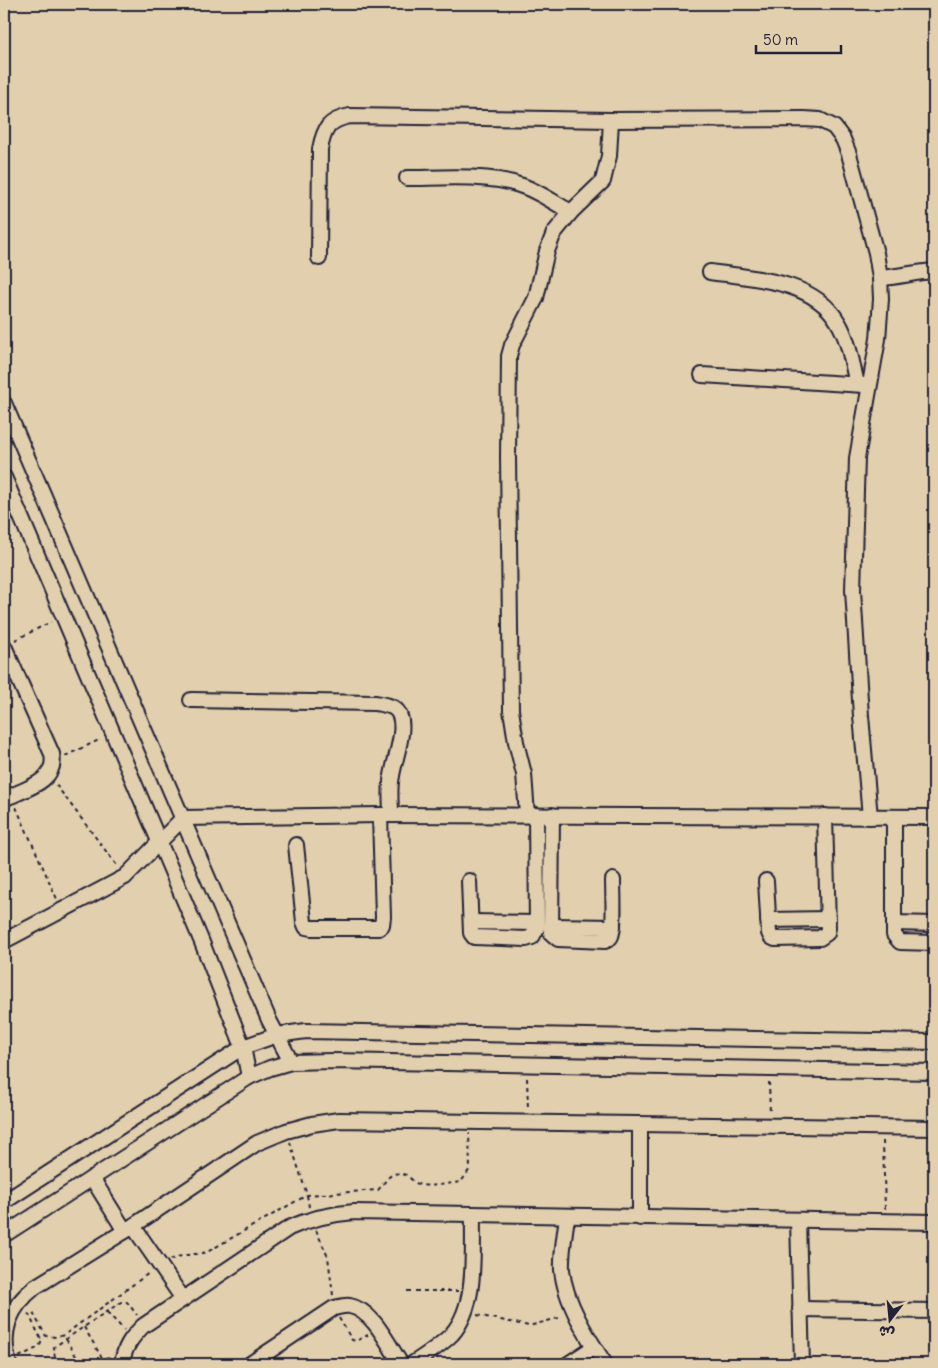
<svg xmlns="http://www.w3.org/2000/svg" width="938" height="1368" viewBox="0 0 938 1368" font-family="Delius,'Playpen Sans Arabic',sans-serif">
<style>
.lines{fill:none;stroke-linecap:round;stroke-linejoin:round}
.minor-casing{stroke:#22223b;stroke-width:18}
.path{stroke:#22223b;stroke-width:2;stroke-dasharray:4 4;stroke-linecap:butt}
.minor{stroke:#e2cfad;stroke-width:14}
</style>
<rect width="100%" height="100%" fill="#e2cfad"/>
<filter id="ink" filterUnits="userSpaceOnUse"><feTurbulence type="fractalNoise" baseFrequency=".02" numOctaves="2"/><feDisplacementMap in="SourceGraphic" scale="10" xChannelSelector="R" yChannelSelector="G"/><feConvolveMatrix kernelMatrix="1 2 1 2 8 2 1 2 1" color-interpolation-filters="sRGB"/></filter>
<g filter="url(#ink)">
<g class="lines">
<defs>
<g id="minor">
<path d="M 407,178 C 441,178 487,174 519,185 C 537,190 554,203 571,212"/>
<path d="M 319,258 L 320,149 C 324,129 328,120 350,116 L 611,120 L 804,119 L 820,120 L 834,127 L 843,139 L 849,154 L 876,253 L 880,278 L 881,299 L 878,339 L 857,458 L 853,590 L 861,716 L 870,817"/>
<path d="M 710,272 C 752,278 814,280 838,322 C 849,340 852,364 857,384"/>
<path d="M 880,278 C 898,277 916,272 934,271"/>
<path d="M 702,375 L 864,385"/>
<path d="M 4,403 L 269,1020 L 291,1062"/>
<path d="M 4,477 L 201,940 L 243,1047 L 249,1077"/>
<path d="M 4,646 L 52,754 C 58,782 24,789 4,799"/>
<path d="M 191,700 L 375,703 C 381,704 389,705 394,708 C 411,720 394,759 392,776 C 389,788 391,802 391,815"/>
<path d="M 527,815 L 524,774 L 516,742 L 511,710 L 508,457 L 509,356 L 512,345 L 536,298 L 547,251 L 554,233 L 571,212 L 603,181 L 609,156 L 611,120"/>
<path d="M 552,815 L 551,933 L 558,939 L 605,941 C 607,940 610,939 611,936 C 615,929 613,890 613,880"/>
<path d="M 894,817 L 894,935 L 900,942 L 934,943"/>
<path d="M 296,845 L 304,922 L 306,927 L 311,928 L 379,928 L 382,925 L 383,917 L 380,815"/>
<path d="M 469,881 L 471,933 L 474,937 L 526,939 L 532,937 L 537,928 L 536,815"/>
<path d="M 766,881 L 769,933 L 771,937 L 775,939 L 820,938 L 827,933 L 828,928 L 825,816"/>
<path d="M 768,920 L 828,919"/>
<path d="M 471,922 L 537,923"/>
<path d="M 894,923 L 934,924"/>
<path d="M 551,926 L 613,927"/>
<path d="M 4,941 L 125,877 L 183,818 L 380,815 L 934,817"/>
<path d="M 92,1178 L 125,1231"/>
<path d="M 4,1202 L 243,1047 L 277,1035 L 306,1031 L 934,1042"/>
<path d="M 567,1216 C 565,1234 561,1253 562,1270 C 565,1302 588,1338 605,1364"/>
<path d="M 640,1218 L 640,1124"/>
<path d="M 798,1220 L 802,1364"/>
<path d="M 133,1226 L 183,1299"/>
<path d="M 4,1235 L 249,1077 L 270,1068 L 291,1062 L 332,1061 L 934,1072"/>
<path d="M 800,1309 L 934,1311"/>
<path d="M 9,1364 C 0,1331 9,1308 35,1287 L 133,1226 L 257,1143 L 286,1131 L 312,1124 L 339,1120 L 934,1128"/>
<path d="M 122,1364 C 124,1347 132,1337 143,1326 L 289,1228 C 311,1218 330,1214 354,1212 L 934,1222"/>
<path d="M 250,1364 L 334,1308 C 339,1307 345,1305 350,1306 C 373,1310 389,1346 401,1364"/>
<path d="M 412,1364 C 426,1355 440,1346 452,1334 C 478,1304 472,1252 473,1214"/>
<path d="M 568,1364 L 594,1347"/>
</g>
</defs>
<use href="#minor" class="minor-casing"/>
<g class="path">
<path d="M 15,640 L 51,622"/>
<path d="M 65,756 L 101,739"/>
<path d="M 56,785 L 118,867"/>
<path d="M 16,807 L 57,899"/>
<path d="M 527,1078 L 528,1110"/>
<path d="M 769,1082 L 770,1114"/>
<path d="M 883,1141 L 885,1209"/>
<path d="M 290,1142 L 307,1195 L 309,1207"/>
<path d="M 316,1230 L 328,1257 L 333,1295"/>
<path d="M 170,1260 C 182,1254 194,1255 207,1252 L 307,1195 L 378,1190 C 387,1181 389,1169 406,1175 C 410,1177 414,1183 418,1184 C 429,1188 450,1183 461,1182 L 470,1169 L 469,1133"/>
<path d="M 407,1291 L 458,1291"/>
<path d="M 107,1312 L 124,1330"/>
<path d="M 33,1313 L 46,1336 L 56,1337 L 64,1335 L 149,1273"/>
<path d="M 477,1315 L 529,1326 L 562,1317"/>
<path d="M 339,1318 L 352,1340 L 356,1341 L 368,1335"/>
<path d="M 84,1327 L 102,1358"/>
<path d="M 66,1339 L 80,1363"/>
<path d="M 19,1357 L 39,1347 L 42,1341 L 27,1311"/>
<path d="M 59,1364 L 55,1359 L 54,1347 L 121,1302 L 127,1302 L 137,1315"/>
<path d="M 74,1364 L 111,1357"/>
</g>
<use href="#minor" class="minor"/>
</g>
</g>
<rect width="938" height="1368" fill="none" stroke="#e2cfad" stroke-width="20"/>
<rect x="10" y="10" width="918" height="1348" fill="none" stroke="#22223b" stroke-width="2" filter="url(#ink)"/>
<g transform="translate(890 1320) rotate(196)" stroke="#e2cfad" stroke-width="4" paint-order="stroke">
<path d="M0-4L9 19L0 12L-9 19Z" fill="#22223b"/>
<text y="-8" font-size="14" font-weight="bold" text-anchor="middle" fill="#22223b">ش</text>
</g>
<path d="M756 45v8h85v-8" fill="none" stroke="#22223b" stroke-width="2.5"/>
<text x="763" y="45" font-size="15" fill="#22223b" stroke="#e2cfad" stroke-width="4" paint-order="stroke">50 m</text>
</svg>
